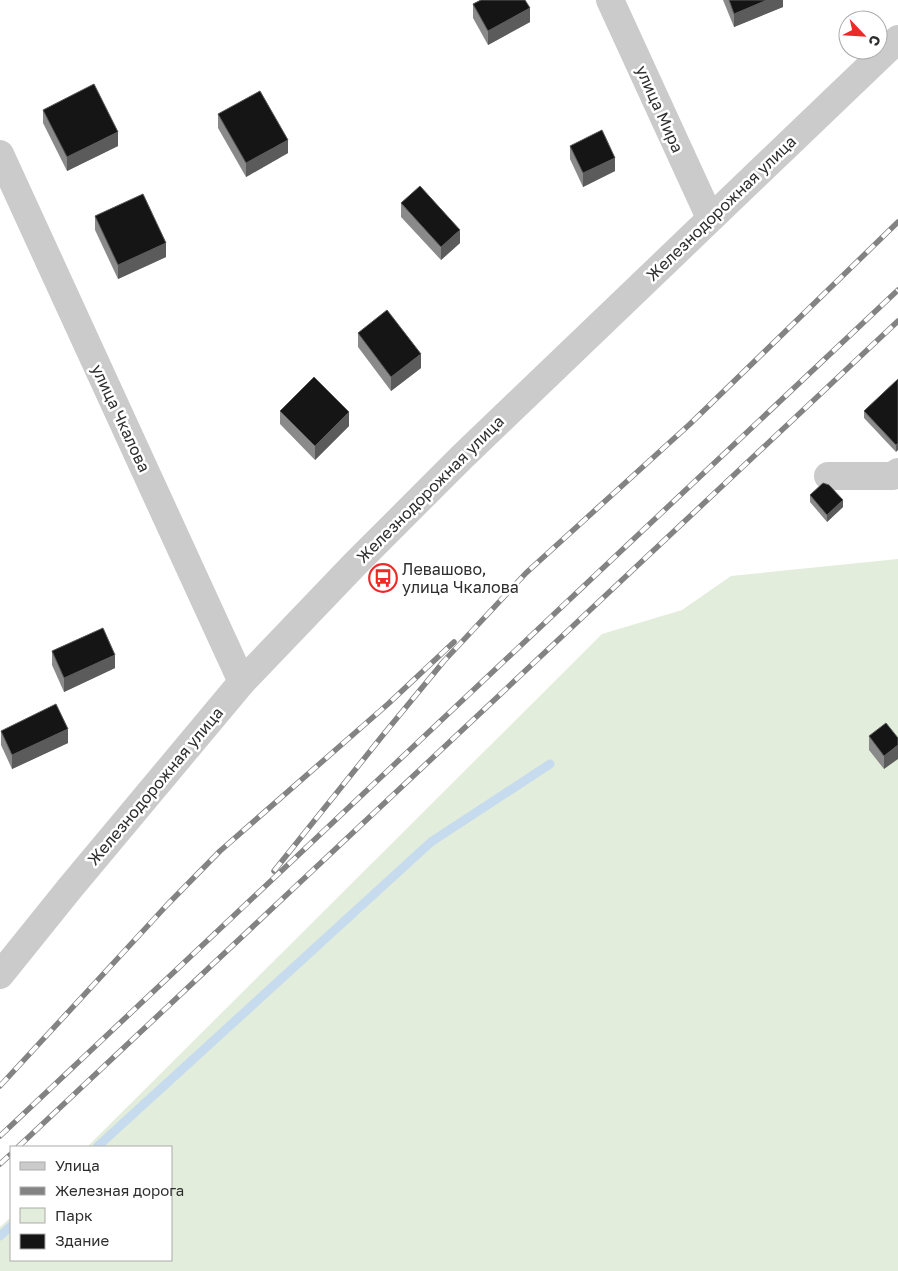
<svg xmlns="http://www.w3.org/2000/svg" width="898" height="1271" viewBox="0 0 898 1271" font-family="'Golos Text',sans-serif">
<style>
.green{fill:#e3eddb}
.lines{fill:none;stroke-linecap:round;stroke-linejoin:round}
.stream{stroke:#c6dbed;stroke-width:9}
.minor{stroke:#cbcbcb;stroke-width:28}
.rail-casing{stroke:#838383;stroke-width:5.5}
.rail{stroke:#fff;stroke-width:4;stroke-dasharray:11;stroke-linecap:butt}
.wall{fill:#8a8a8a}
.shaded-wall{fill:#5b5b5b}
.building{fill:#151515;stroke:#5b5b5b}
.labels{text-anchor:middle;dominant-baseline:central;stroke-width:5;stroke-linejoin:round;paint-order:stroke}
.street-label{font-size:16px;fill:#2e2e2e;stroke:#fff}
.poi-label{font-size:16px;fill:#2e2e2e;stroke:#fff;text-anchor:start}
</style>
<rect width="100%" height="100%" fill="#fff"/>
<path class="green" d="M 898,559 L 898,1271 L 0,1271 L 0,1227 L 11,1217 L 11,1260 L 171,1260 L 171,1147 L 87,1147 L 602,634 L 682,610 L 731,576 Z"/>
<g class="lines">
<g class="stream">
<path d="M 97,1147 L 431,842 L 550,764"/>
<path d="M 0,1236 L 11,1226"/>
</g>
<g class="minor">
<path d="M 610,0 L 710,218"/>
<path d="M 0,154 L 242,682"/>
<path d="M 828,476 L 893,476 L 898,472"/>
<path d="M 0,975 L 70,888 L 242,682 L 355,564 L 462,457 L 898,39"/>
</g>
<defs>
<g id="rail">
<path d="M 274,871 L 383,735 L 444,661 L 526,573 L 690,424 L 898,222"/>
<path d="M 0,1086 L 167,905 L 220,851 L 388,704 L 454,642"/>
<path d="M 0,1136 L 898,290"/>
<path d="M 18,1147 L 898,321"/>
<path d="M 0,1164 L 11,1154"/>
</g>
</defs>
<use href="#rail" class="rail-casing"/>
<use href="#rail" class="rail"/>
</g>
<g class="wall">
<path d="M 723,0 L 783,0 L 783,7 L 734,27 Z"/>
<path d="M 473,4 L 530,22 L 488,45 L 473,18 Z"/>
<path d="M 43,110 L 118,146 L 67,171 L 43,123 Z"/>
<path d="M 218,114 L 288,153 L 246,177 L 218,128 Z"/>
<path d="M 570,146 L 615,171 L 583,187 L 570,159 Z"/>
<path d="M 401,203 L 460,243 L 441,260 L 401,217 Z"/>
<path d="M 95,216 L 166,257 L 118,279 L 95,230 Z"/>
<path d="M 358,333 L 421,368 L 391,391 L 358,347 Z"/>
<path d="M 898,379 L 896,452 L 864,418 L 864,411 Z"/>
<path d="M 280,411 L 349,426 L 315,460 L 280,424 Z"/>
<path d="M 810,495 L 843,507 L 827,522 L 810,502 Z"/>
<path d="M 52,651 L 115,668 L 64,692 L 52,665 Z"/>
<path d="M 1,731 L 68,743 L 12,769 L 1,745 Z"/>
<path d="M 869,736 L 898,738 L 884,769 L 869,750 Z"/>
</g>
<g class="shaded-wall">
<path d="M 767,0 L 783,0 L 783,7 L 734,27 L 734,14 Z"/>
<path d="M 530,8 L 530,22 L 488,45 L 488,31 Z"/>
<path d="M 118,132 L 118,146 L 67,171 L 67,157 Z"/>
<path d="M 288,140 L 288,153 L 246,177 L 246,163 Z"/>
<path d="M 615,158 L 615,171 L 583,187 L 583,173 Z"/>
<path d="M 460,230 L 460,243 L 441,260 L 441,247 Z"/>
<path d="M 166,243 L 166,257 L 118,279 L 118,265 Z"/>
<path d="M 421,354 L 421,368 L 391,391 L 391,377 Z"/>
<path d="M 349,412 L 349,426 L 315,460 L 315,446 Z"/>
<path d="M 898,443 L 898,450 L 896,452 L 896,445 Z"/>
<path d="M 843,500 L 843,507 L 827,522 L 827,515 Z"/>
<path d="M 115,655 L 115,668 L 64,692 L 64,678 Z"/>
<path d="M 68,729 L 68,743 L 12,769 L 12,755 Z"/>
<path d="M 898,745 L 898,759 L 884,769 L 884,756 Z"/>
</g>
<g class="building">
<path d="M 481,0 L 525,0 L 530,8 L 488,31 L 473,4 Z"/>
<path d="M 729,0 L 767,0 L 734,14 Z"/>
<path d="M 94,84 L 118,132 L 67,157 L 43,110 Z"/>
<path d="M 260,91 L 288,140 L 246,163 L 218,114 Z"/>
<path d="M 602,130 L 615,158 L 583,173 L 570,146 Z"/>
<path d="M 420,186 L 460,230 L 441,247 L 401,203 Z"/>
<path d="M 143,194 L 166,243 L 118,265 L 95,216 Z"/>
<path d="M 387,310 L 421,354 L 391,377 L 358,333 Z"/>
<path d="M 314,377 L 349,412 L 315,446 L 280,411 Z"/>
<path d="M 898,379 L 898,443 L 896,445 L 864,411 Z"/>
<path d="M 823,483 L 829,485 L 843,500 L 827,515 L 810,495 Z"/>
<path d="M 103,628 L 115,655 L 64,678 L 52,651 Z"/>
<path d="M 56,704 L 68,729 L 12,755 L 1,731 Z"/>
<path d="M 886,723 L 898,738 L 898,745 L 884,756 L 869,736 Z"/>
</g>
<defs>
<symbol id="bus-ring" viewBox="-11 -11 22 22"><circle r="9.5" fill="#fff" stroke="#ee2a28" stroke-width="1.5"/><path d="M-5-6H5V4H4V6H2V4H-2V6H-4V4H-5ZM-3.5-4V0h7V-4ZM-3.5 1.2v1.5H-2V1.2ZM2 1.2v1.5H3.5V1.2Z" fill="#ee2a28"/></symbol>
</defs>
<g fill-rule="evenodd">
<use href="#bus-ring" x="367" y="562" width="32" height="32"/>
</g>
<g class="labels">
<g class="street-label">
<text transform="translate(660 109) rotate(66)">улица Мира</text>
<text transform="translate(721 208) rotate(-44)">Железнодорожная улица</text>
<text transform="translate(121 418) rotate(65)">улица Чкалова</text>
<text transform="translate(430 489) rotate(-45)">Железнодорожная улица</text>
<text transform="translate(155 786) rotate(-50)">Железнодорожная улица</text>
</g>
<g class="poi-label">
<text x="402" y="569">Левашово,<tspan x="402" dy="18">улица Чкалова</tspan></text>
</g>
</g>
<rect x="10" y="1146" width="162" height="115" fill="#ffffff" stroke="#ababab"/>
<rect x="20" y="1162" width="25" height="8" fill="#cbcbcb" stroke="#ababab"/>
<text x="55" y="1171" font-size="15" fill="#2e2e2e">Улица</text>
<rect x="20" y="1187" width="25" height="8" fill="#838383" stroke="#ababab"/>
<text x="55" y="1196" font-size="15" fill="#2e2e2e">Железная дорога</text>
<rect x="20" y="1208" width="25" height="15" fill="#e3eddb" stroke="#ababab"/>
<text x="55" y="1221" font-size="15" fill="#2e2e2e">Парк</text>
<rect x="20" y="1234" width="25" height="15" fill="#151515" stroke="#ababab"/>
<text x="55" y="1246" font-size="15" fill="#2e2e2e">Здание</text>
<g transform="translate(863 35) rotate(115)"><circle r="24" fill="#ffffff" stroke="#ababab"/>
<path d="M0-4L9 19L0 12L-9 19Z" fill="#ee2a28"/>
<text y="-8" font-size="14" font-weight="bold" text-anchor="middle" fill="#2e2e2e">С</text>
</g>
</svg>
